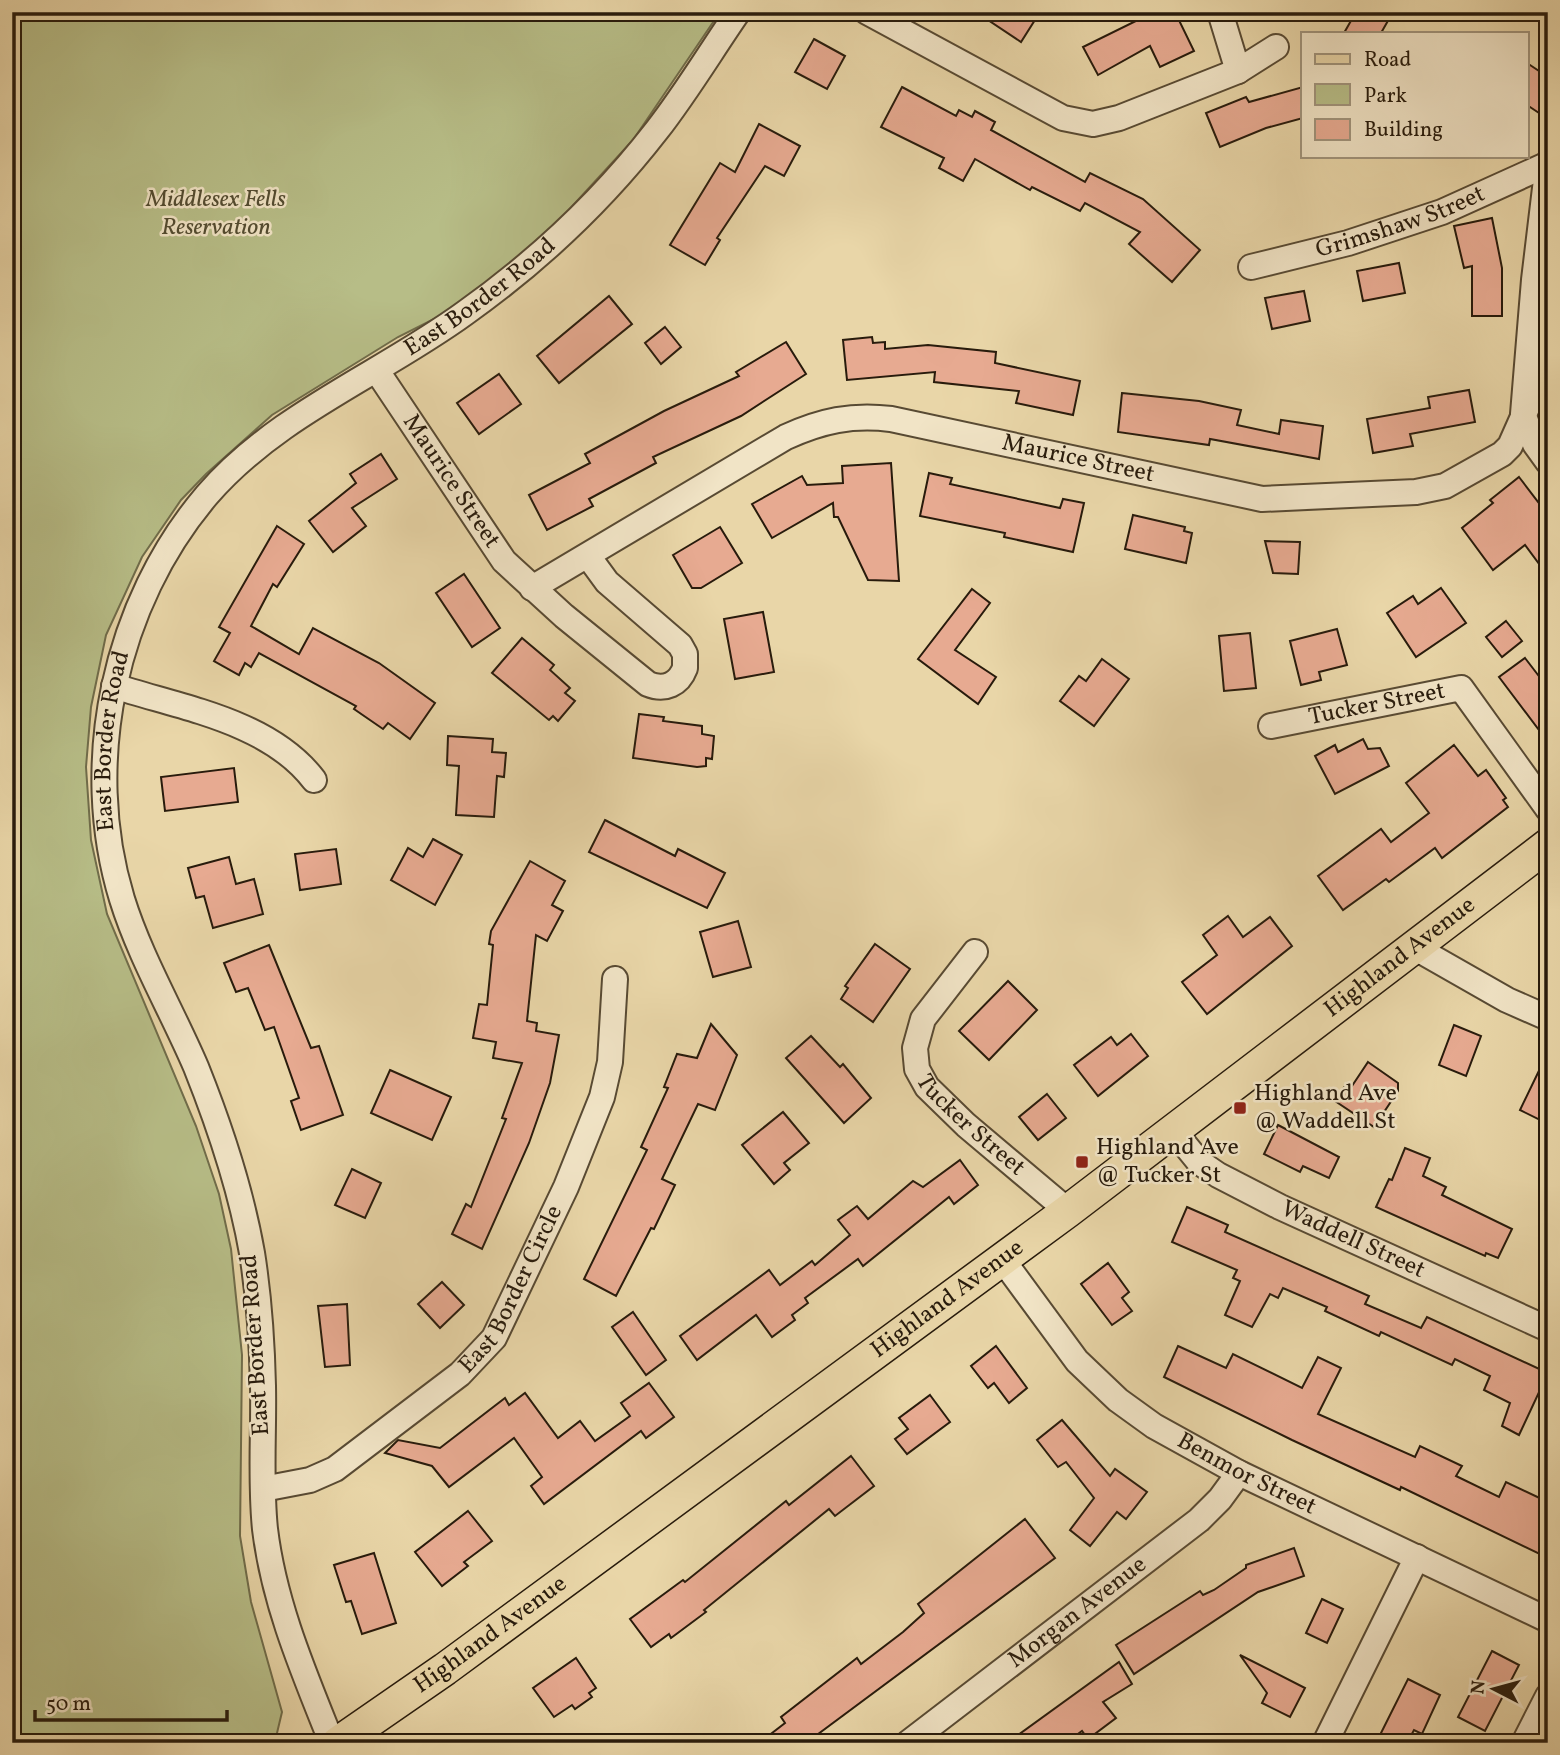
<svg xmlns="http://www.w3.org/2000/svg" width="1560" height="1755" viewBox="0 0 1560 1755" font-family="Vollkorn,serif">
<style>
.green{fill:#b7bd87;stroke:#706c4a;stroke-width:2}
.building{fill:#e7aa91;stroke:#281b0c;stroke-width:2}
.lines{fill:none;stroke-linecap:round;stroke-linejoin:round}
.minor-casing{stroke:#584a33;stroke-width:28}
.major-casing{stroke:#281b0c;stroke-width:35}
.minor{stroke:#f1e4c6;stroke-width:24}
.major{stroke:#e9d6a8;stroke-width:32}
.poi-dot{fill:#8f2418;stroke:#f1e4c6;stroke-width:2.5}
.labels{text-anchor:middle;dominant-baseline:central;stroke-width:5;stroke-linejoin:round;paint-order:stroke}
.park-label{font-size:24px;font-style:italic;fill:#534c31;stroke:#f1e4c6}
.street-label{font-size:24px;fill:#281b0c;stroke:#f1e4c6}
.poi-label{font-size:24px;fill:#281b0c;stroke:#f1e4c6;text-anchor:start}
</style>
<rect width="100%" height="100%" fill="#e9d6a8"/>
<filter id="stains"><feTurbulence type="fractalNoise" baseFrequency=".00286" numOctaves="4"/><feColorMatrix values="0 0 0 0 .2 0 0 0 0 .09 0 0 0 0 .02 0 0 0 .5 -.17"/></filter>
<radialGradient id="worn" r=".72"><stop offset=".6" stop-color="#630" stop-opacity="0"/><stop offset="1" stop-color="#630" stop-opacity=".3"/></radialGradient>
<path class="green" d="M 12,12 L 720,12 L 633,140 L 544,237 L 450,311 L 398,337 L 272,415 L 206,474 L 181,500 L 142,557 L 106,635 L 91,707 L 86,767 L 91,840 L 107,914 L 196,1126 L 219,1194 L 231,1249 L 242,1355 L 240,1536 L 251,1602 L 282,1712 L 277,1733 L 270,1743 L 12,1743 Z"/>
<g class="building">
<path d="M 976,12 L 1040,12 L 1021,42 Z"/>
<path d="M 1154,12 L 1175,12 L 1194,51 L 1160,67 L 1150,46 L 1098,75 L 1083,47 Z"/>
<path d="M 1356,12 L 1393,12 L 1381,33 L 1344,33 Z"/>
<path d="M 814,39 L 845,56 L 827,89 L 795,72 Z"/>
<path d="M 1527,63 L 1548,77 L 1548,119 L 1527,105 Z"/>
<path d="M 902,87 L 956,116 L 959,110 L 972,117 L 975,111 L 995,122 L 991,130 L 1085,182 L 1090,173 L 1143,199 L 1200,250 L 1172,282 L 1129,244 L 1140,232 L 1085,203 L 1080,211 L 1032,187 L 1030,190 L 975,159 L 963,181 L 939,168 L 944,158 L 881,127 Z"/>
<path d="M 1303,87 L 1303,118 L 1266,128 L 1220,147 L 1206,113 L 1246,97 L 1249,102 Z"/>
<path d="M 759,124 L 800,146 L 784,176 L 765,166 L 717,238 L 720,240 L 705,265 L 670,245 L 720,163 L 735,172 Z"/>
<path d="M 1492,218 L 1502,268 L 1502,316 L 1472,316 L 1472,266 L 1464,268 L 1454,226 Z"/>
<path d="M 1399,263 L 1405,293 L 1363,301 L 1357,271 Z"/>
<path d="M 1304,291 L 1310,321 L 1272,329 L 1265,298 Z"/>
<path d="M 609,296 L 632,324 L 559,383 L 537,356 Z"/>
<path d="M 665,327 L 681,347 L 661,364 L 645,343 Z"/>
<path d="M 872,337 L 873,343 L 885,342 L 885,349 L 928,345 L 996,352 L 995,363 L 1080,381 L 1073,415 L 1016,403 L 1019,391 L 934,382 L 935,372 L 847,380 L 843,340 Z"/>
<path d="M 786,342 L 806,374 L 741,416 L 653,457 L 656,463 L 589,499 L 593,506 L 547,530 L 529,495 L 590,463 L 585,454 L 664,411 L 739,376 L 736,372 Z"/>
<path d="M 499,374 L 521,404 L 479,434 L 457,403 Z"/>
<path d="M 1469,390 L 1475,422 L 1410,434 L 1413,446 L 1373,453 L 1367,419 L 1430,408 L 1428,397 Z"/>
<path d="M 1122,393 L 1199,401 L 1241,410 L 1237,425 L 1279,434 L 1281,420 L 1323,426 L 1319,459 L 1210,439 L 1209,445 L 1118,432 Z"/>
<path d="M 381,454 L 397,479 L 352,508 L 366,526 L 333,552 L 309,521 L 356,483 L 350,474 Z"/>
<path d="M 891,463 L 899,581 L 868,580 L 838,517 L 834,517 L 833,503 L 772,538 L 752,504 L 802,476 L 807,485 L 843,483 L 842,466 Z"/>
<path d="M 929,473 L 952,478 L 950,484 L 1060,508 L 1063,499 L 1084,503 L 1073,552 L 1004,537 L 1005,533 L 920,516 Z"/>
<path d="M 1519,477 L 1548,515 L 1548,576 L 1525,545 L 1493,570 L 1462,528 L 1493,503 L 1490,500 Z"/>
<path d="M 1133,515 L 1185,527 L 1184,531 L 1192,533 L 1186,563 L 1125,549 Z"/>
<path d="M 277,526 L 304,544 L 277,587 L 273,584 L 251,626 L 299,654 L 313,628 L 379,663 L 435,703 L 410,739 L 388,723 L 383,729 L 354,709 L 356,706 L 259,653 L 251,667 L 245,663 L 239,675 L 214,661 L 230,633 L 219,627 Z"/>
<path d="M 720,527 L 742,563 L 701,588 L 692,588 L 673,555 Z"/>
<path d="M 1265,541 L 1300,542 L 1298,574 L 1273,573 Z"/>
<path d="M 464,574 L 500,628 L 472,647 L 436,593 Z"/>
<path d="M 1441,588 L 1466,623 L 1416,657 L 1387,613 L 1413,596 L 1418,604 Z"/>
<path d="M 972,589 L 990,603 L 955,650 L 996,677 L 978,704 L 918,659 Z"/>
<path d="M 763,612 L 774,672 L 735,679 L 724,619 Z"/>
<path d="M 1506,621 L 1522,641 L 1502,657 L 1486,637 Z"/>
<path d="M 1337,629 L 1347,665 L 1319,672 L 1321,680 L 1301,685 L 1290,641 Z"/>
<path d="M 1250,633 L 1256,688 L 1224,691 L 1219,636 Z"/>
<path d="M 522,638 L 554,665 L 550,670 L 570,688 L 565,693 L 575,701 L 558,721 L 553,716 L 549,720 L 492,673 Z"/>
<path d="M 1525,658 L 1548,688 L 1548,742 L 1499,677 Z"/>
<path d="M 1102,659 L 1129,679 L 1094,726 L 1060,701 L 1079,676 L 1086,681 Z"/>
<path d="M 639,714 L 664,717 L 663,721 L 702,726 L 702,734 L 714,736 L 712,759 L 706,758 L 706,766 L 697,767 L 633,758 Z"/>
<path d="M 448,736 L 493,739 L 492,752 L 506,753 L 504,777 L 497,776 L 494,817 L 456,815 L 459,766 L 447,765 Z"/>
<path d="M 1363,739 L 1368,749 L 1380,748 L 1389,766 L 1335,794 L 1315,756 L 1335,745 L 1338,752 Z"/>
<path d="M 1454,745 L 1478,776 L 1486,770 L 1506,798 L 1503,800 L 1508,807 L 1442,858 L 1435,848 L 1389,882 L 1386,879 L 1343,910 L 1318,876 L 1381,829 L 1391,842 L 1429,813 L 1406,783 Z"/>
<path d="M 234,768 L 238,802 L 165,811 L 161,777 Z"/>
<path d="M 605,820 L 675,856 L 678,849 L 725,873 L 707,908 L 589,852 Z"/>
<path d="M 433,839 L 462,855 L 435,905 L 391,880 L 408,848 L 423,857 Z"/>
<path d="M 336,849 L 341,884 L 300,890 L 295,854 Z"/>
<path d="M 229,857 L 236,884 L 254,879 L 263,914 L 213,928 L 204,896 L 196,898 L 188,868 Z"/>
<path d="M 530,861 L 565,881 L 552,905 L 563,911 L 547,941 L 536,935 L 527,1021 L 537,1023 L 536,1031 L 559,1035 L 550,1083 L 529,1143 L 482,1249 L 452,1234 L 466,1204 L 471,1207 L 506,1119 L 502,1118 L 522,1063 L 493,1058 L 496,1042 L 473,1038 L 479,1004 L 487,1005 L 493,945 L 489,944 L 491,931 Z"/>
<path d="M 1228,916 L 1243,937 L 1270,917 L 1292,946 L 1207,1014 L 1182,982 L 1217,955 L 1203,935 Z"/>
<path d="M 738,921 L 751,967 L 713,977 L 700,932 Z"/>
<path d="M 875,944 L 910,969 L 873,1022 L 841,999 L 848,988 L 845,986 Z"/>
<path d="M 269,945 L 311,1048 L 319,1046 L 343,1115 L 301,1130 L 291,1101 L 299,1098 L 274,1027 L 265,1030 L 248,988 L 236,992 L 224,963 Z"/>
<path d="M 1008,981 L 1037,1010 L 989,1060 L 959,1031 Z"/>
<path d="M 711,1024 L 737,1055 L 715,1110 L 698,1104 L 662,1179 L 675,1185 L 654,1229 L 651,1228 L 616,1296 L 584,1279 L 647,1150 L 641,1147 L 668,1088 L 664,1087 L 677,1054 L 697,1058 Z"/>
<path d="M 1454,1025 L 1481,1036 L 1466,1076 L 1439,1065 Z"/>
<path d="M 1131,1034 L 1148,1056 L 1098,1096 L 1074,1065 L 1111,1037 L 1117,1045 Z"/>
<path d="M 811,1036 L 840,1067 L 843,1064 L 871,1098 L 844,1123 L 786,1058 Z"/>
<path d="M 1548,1052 L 1548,1124 L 1520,1110 Z"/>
<path d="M 1368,1062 L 1398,1083 L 1398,1091 L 1374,1127 L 1335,1101 L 1347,1083 L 1352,1086 Z"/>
<path d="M 390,1070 L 451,1097 L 432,1140 L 371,1113 Z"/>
<path d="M 1047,1094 L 1066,1118 L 1038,1140 L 1019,1117 Z"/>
<path d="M 783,1112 L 809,1143 L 784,1163 L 790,1170 L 774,1184 L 742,1145 Z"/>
<path d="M 1278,1125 L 1339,1157 L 1329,1178 L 1303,1166 L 1300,1172 L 1264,1154 Z"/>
<path d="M 1405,1148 L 1430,1158 L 1423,1176 L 1446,1187 L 1442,1195 L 1512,1229 L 1498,1258 L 1486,1253 L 1485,1256 L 1376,1207 L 1389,1179 L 1392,1180 Z"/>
<path d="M 960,1160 L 978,1185 L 954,1204 L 949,1197 L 863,1266 L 858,1259 L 805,1298 L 808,1303 L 792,1315 L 795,1320 L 772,1337 L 756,1315 L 697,1360 L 680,1336 L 769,1270 L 780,1285 L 812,1261 L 815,1265 L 850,1235 L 838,1220 L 857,1206 L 868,1219 L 913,1181 L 923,1187 Z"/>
<path d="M 352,1169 L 381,1183 L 365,1218 L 335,1205 Z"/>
<path d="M 1187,1207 L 1228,1225 L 1225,1232 L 1369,1296 L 1365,1304 L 1421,1328 L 1427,1317 L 1548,1373 L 1519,1435 L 1502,1426 L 1510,1403 L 1484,1390 L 1490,1376 L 1455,1359 L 1452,1365 L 1381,1332 L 1379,1336 L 1325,1311 L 1327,1307 L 1283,1288 L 1278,1298 L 1270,1294 L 1252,1327 L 1225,1315 L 1240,1281 L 1233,1278 L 1237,1270 L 1172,1242 Z"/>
<path d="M 1108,1263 L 1129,1292 L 1122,1298 L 1132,1311 L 1112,1325 L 1081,1284 Z"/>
<path d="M 442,1282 L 464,1305 L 440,1328 L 418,1304 Z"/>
<path d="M 347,1304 L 350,1365 L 325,1367 L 318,1306 Z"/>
<path d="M 633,1312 L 666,1360 L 646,1375 L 612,1327 Z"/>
<path d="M 996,1346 L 1027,1388 L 1009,1403 L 994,1383 L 988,1388 L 971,1366 Z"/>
<path d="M 1178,1346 L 1226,1368 L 1233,1354 L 1302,1388 L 1318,1357 L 1341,1368 L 1318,1414 L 1415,1457 L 1420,1446 L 1462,1466 L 1456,1476 L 1499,1497 L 1506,1482 L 1548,1502 L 1548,1558 L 1401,1487 L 1400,1490 L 1292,1440 L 1164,1377 Z"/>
<path d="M 649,1383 L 674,1417 L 646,1438 L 641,1431 L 544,1504 L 531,1486 L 542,1477 L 514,1438 L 449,1487 L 432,1466 L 385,1453 L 398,1440 L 440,1448 L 505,1398 L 509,1405 L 525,1393 L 558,1438 L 580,1421 L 595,1441 L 630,1416 L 621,1403 Z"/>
<path d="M 930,1395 L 950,1422 L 907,1454 L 895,1439 L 908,1429 L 899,1418 Z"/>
<path d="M 1062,1420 L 1110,1476 L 1115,1469 L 1147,1492 L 1126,1519 L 1117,1512 L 1090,1546 L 1070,1530 L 1094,1498 L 1066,1462 L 1058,1467 L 1037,1440 Z"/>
<path d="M 851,1456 L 874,1486 L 835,1516 L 829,1509 L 704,1610 L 706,1612 L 671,1638 L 669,1634 L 651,1647 L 630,1619 L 683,1580 L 685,1582 L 786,1501 L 789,1505 Z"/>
<path d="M 468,1511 L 492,1541 L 464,1562 L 468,1566 L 442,1586 L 415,1552 Z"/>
<path d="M 1025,1519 L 1055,1558 L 806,1743 L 759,1743 L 785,1723 L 781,1717 L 857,1658 L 861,1664 L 903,1632 L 924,1613 L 918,1604 Z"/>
<path d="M 1294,1548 L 1304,1576 L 1258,1592 L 1134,1674 L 1116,1645 L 1200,1591 L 1203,1595 L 1214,1590 L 1246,1568 L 1246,1565 Z"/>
<path d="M 374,1553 L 396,1623 L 362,1634 L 351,1601 L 346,1602 L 334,1565 Z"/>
<path d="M 1322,1599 L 1343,1609 L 1327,1643 L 1306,1633 Z"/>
<path d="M 1492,1651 L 1519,1665 L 1485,1731 L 1458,1717 Z"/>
<path d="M 1240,1655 L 1305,1688 L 1290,1717 L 1262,1703 L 1267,1693 Z"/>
<path d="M 576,1658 L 596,1688 L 589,1693 L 592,1697 L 575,1709 L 572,1705 L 554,1717 L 533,1688 Z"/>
<path d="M 1119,1662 L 1132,1684 L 1103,1702 L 1116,1718 L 1088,1739 L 1082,1731 L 1066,1743 L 1007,1743 Z"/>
<path d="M 1408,1679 L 1440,1695 L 1422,1734 L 1414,1730 L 1407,1743 L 1376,1743 Z"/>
</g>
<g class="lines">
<defs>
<g id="minor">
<path d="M 867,12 L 1063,118 L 1093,124 L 1119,118 L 1238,71 L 1276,47"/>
<path d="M 1220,12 L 1238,71"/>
<path d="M 1548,163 L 1534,280 L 1523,414 L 1535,444 L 1548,462"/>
<path id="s1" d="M 1251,267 L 1348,243 L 1442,212 L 1546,165"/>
<path id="s2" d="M 377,371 L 504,561 L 564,616 L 648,684 C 665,691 679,684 685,668 L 685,654 L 680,645 L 607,582 L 588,556"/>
<path id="s3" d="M 532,588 L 786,437 C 821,421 852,414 891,419 L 1262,499 L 1416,492 L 1445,486 L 1502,454 L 1510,446 L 1534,392 L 1548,376"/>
<path d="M 114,686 C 182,708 269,721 314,780"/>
<path id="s4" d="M 1271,726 L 1461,688 L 1548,809"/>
<path d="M 1414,947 L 1507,1000 L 1548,1018"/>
<path id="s5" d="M 975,952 L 923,1019 L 915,1048 L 917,1069 L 927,1087 L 966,1125 L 1068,1211"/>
<path id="s6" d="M 1173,1130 L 1199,1162 L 1218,1175 L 1280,1207 L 1548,1329"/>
<path id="s7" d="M 1002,1259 L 1077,1361 L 1118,1400 L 1154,1426 L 1239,1473 L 1548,1620"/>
<path id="s8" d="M 263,1489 L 310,1480 L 335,1469 L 460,1374 L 494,1338 L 566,1187 L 602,1097 L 610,1062 L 615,979"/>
<path id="s9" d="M 332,1743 C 304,1673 274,1604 265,1529 C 260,1481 264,1433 263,1386 C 262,1342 259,1297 252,1253 C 241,1190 220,1127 196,1067 C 172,1011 140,957 122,899 C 80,762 115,603 207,495 C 277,414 380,375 465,313 C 538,261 602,201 657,130 C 686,93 711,51 738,12"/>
<path id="s10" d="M 908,1743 L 1199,1520 L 1220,1499 L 1239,1473"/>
<path d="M 1325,1743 L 1417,1557"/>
<path d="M 1524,1743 L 1548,1696"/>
</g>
<g id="major">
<path id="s11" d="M 338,1743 L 445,1669 L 1068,1211 L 1548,845"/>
</g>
</defs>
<use href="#minor" class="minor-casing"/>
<use href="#major" class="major-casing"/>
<use href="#minor" class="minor"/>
<use href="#major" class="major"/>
</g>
<g class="poi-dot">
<rect x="1233" y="1101" width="14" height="14" rx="3.5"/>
<rect x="1075" y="1155" width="14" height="14" rx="3.5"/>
</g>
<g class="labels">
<g class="park-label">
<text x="216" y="200">Middlesex Fells<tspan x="216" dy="28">Reservation</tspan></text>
</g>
<g class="street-label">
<text stroke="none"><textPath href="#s1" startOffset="156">Grimshaw Street</textPath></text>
<text stroke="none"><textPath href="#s9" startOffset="1648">East Border Road</textPath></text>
<text stroke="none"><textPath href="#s3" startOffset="595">Maurice Street</textPath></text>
<text stroke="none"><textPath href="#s2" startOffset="133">Maurice Street</textPath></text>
<text stroke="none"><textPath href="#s4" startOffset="108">Tucker Street</textPath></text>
<text stroke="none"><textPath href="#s9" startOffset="1040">East Border Road</textPath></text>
<text stroke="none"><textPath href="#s11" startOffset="1321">Highland Avenue</textPath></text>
<text stroke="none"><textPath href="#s5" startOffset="214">Tucker Street</textPath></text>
<text stroke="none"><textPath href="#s6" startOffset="214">Waddell Street</textPath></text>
<text stroke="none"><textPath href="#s8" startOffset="332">East Border Circle</textPath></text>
<text stroke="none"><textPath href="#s11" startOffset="754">Highland Avenue</textPath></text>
<text transform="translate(256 1345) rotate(-94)">East Border Road</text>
<text stroke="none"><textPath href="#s7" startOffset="332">Benmor Street</textPath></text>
<text stroke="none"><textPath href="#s10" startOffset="214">Morgan Avenue</textPath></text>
<text stroke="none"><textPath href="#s11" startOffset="187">Highland Avenue</textPath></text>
</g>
<g class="poi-label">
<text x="1254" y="1094">Highland Ave<tspan x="1254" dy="28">@ Waddell St</tspan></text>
<text x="1096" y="1148">Highland Ave<tspan x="1096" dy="28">@ Tucker St</tspan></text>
</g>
</g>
<rect width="1560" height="1755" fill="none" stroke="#e9d6a8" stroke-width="42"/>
<rect x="14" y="14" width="1532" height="1727" fill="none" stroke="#281b0c" stroke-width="3.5"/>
<rect x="21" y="21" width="1518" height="1713" fill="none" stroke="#281b0c" stroke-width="2"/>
<rect x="1301" y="32" width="228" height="126" fill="#f1e4c6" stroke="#a1947c" stroke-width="2"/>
<rect x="1315" y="54" width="35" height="10" fill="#e9d6a8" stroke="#a1947c" stroke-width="2"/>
<text x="1364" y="66" font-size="21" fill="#281b0c">Road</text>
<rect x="1315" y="84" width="35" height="21" fill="#b7bd87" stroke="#a1947c" stroke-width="2"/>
<text x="1364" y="102" font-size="21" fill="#281b0c">Park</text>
<rect x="1315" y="119" width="35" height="21" fill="#e7aa91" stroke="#a1947c" stroke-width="2"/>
<text x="1364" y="136" font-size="21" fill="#281b0c">Building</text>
<g transform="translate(1494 1689) rotate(276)" stroke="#f1e4c6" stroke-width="5" paint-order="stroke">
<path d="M0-5L12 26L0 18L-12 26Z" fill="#281b0c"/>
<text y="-10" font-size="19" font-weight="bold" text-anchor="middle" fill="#281b0c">N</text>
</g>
<path d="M35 1710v10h192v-10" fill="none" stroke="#281b0c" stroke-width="3.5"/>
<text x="46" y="1710" font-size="21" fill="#281b0c" stroke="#f1e4c6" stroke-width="5" paint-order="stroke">50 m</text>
<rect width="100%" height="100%" filter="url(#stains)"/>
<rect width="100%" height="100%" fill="url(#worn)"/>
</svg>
